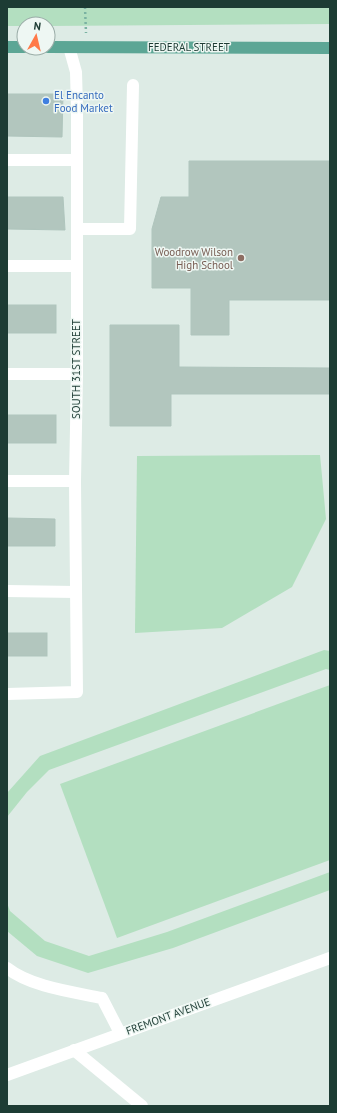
<svg xmlns="http://www.w3.org/2000/svg" width="337" height="1113" viewBox="0 0 337 1113" font-family="'PT Sans',sans-serif">
<style>
.green{fill:#b3dfc0}
.building{fill:#b2c6be;stroke:#afc5bd}
.lines{fill:none;stroke-linecap:round;stroke-linejoin:round}
.path{stroke:#7ab2a2;stroke-width:2.5;stroke-dasharray:2 3;stroke-linecap:butt}
.minor{stroke:#fff;stroke-width:12}
.major{stroke:#5ca695;stroke-width:12}
.shop-dot{fill:#3f7fe0;stroke:#eef7f3;stroke-width:1.5}
.education-dot{fill:#8d6e63;stroke:#eef7f3;stroke-width:1.5}
.labels{text-anchor:middle;dominant-baseline:central;stroke-width:3;stroke-linejoin:round;paint-order:stroke}
.street-label{font-size:11px;fill:#1d3c34;stroke:#eef7f3}
.shop-label{font-size:11px;fill:#366cbe;stroke:#eef7f3;text-anchor:start}
.education-label{font-size:11px;fill:#785e54;stroke:#eef7f3;text-anchor:end}
</style>
<rect width="100%" height="100%" fill="#ddebe5"/>
<g class="green">
<path d="M 7,7 L 330,7 L 330,24 L 48,26 L 48,24 L 24,24 L 24,26 L 7,26 Z"/>
<path d="M 320,455 L 326,519 L 292,587 L 222,628 L 135,633 L 137,456 Z"/>
<path d="M 324,650 L 330,651 L 330,670 L 326,669 L 49,770 L 27,792 L 7,817 L 7,793 L 40,756 Z"/>
<path d="M 330,685 L 330,860 L 117,938 L 60,784 Z"/>
<path d="M 330,872 L 330,890 L 173,948 L 88,973 L 37,956 L 7,931 L 7,903 L 10,911 L 45,941 L 89,956 L 167,932 Z"/>
</g>
<g class="building">
<path d="M 7,94 L 63,94 L 62,137 L 7,136 Z"/>
<path d="M 189,161 L 330,161 L 330,300 L 229,300 L 229,335 L 191,335 L 191,288 L 152,288 L 152,229 L 161,197 L 189,197 Z"/>
<path d="M 7,197 L 63,197 L 65,230 L 7,229 Z"/>
<rect x="7" y="305" width="49" height="28"/>
<path d="M 110,325 L 179,325 L 179,367 L 330,368 L 330,394 L 171,394 L 171,426 L 110,426 Z"/>
<rect x="7" y="415" width="49" height="28"/>
<path d="M 7,518 L 55,519 L 55,546 L 7,546 Z"/>
<rect x="7" y="633" width="40" height="23"/>
</g>
<g class="lines">
<path class="path" d="M 85,7 L 86,33"/>
<g class="minor">
<path d="M 7,160 L 77,160"/>
<path d="M 77,229 L 130,229 L 133,85"/>
<path d="M 7,266 L 77,266"/>
<path d="M 7,374 L 77,374"/>
<path d="M 7,481 L 75,481"/>
<path d="M 7,591 L 76,592"/>
<path d="M 7,694 L 77,692 L 75,481 L 77,374 L 77,108 L 76,72 L 69,47"/>
<path d="M 7,968 C 31,987 73,992 102,998 L 120,1033"/>
<path d="M 74,1050 L 142,1106"/>
<path d="M 7,1075 L 330,958"/>
</g>
<g class="major">
<path d="M 7,47 L 24,47"/>
<path d="M 48,47 L 330,48"/>
</g>
</g>
<circle class="shop-dot" cx="46" cy="101" r="4"/>
<circle class="education-dot" cx="241" cy="258" r="4"/>
<g class="labels">
<g class="street-label">
<text x="189" y="47">FEDERAL STREET</text>
<text transform="translate(76 369) rotate(-90)">SOUTH 31ST STREET</text>
<text transform="translate(168 1016) rotate(-20)">FREMONT AVENUE</text>
</g>
<g class="shop-label">
<text x="54" y="95">El Encanto<tspan x="54" dy="13">Food Market</tspan></text>
</g>
<g class="education-label">
<text x="233" y="252">Woodrow Wilson<tspan x="233" dy="13">High School</tspan></text>
</g>
</g>
<rect width="337" height="1113" fill="none" stroke="#1d3c34" stroke-width="16"/>
<g transform="translate(36 36) rotate(8)"><circle r="19" fill="#eef7f3" stroke="#9aaca7"/>
<path d="M0-3L7 15L0 10L-7 15Z" fill="#ff7947"/>
<text y="-6" font-size="11" font-weight="bold" text-anchor="middle" fill="#1d3c34">N</text>
</g>
</svg>
